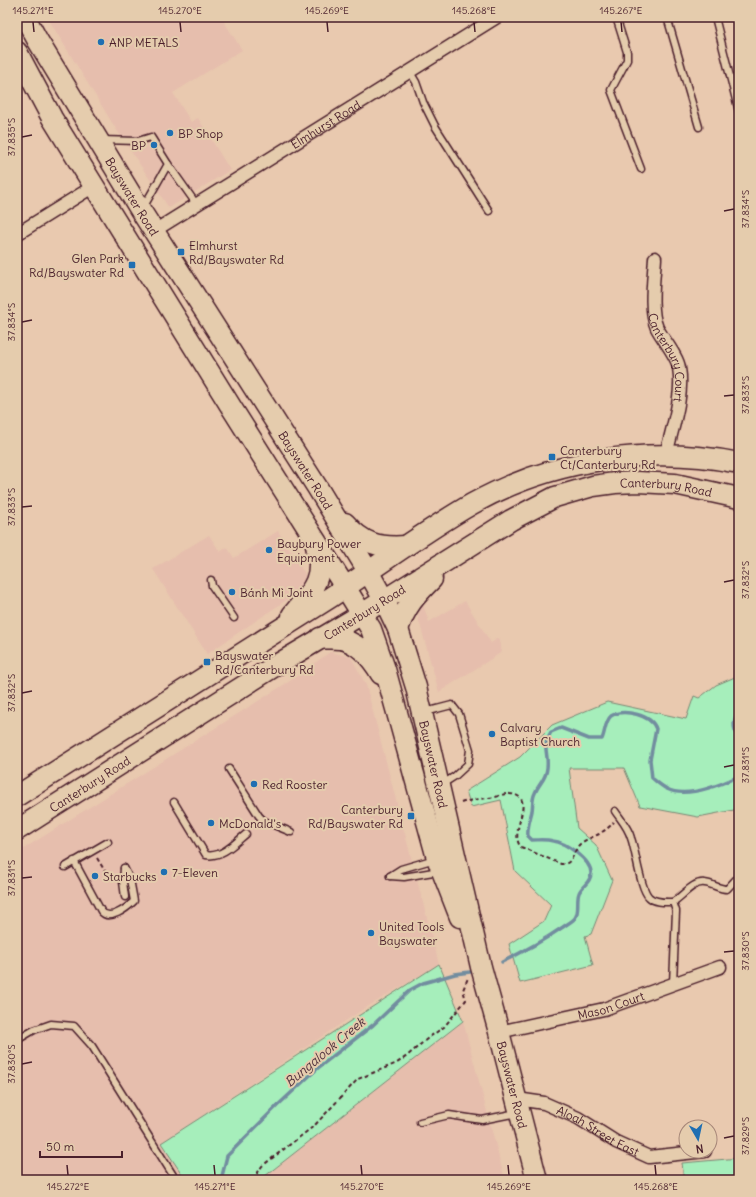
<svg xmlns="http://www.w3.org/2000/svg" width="756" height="1197" viewBox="0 0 756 1197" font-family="Delius,sans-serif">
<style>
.built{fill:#e6bead}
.green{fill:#a6eebb;stroke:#788673}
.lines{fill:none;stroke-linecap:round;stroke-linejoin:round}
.stream{stroke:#728d9f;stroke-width:3.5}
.lane-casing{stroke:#4a1f2b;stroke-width:9}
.street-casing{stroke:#4a1f2b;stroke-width:15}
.primary-casing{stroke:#4a1f2b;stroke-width:23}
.path{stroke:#4a1f2b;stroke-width:2;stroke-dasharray:4 3;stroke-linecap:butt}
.lane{stroke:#e5ccad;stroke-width:6}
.street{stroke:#e5ccad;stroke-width:12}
.primary{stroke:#e5ccad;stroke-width:20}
.ticks{fill:none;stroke:#4a1f2b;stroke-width:1.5}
.poi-dot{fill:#1f6fb2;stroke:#e5ccad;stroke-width:1.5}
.labels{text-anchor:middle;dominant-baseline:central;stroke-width:4;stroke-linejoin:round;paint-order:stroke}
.poi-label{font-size:12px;fill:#4a1f2b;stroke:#e5ccad;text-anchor:start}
.street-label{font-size:12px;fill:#4a1f2b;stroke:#e5ccad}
.water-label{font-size:13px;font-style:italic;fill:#51313e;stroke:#e5ccad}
.neatline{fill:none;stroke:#4a1f2b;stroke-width:1.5}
.ticks-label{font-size:10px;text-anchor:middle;fill:#4a1f2b}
</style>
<rect width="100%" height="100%" fill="#e9c9af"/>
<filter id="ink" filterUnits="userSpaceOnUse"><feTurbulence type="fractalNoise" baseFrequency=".025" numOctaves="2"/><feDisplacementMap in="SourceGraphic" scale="8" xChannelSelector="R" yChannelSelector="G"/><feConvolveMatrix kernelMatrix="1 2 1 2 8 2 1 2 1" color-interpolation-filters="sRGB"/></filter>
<g filter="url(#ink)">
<g class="built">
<path d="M 47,17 L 221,17 L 242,50 L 173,93 L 191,122 L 198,118 L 230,170 L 169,208 L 116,129 Z"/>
<path d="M 278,531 L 310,582 L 285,601 L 207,654 L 153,569 L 209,535 L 220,552 L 227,547 L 234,558 Z"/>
<path d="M 465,601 L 491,643 L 498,638 L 502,652 L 439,692 L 418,617 L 422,602 L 429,622 Z"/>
<path d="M 330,652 L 351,657 L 366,685 L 439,964 L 362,1010 L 161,1143 L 186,1180 L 17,1180 L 17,853 L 293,679 Z"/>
<path d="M 463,1021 L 505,1180 L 260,1180 Z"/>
</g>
<g class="green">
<path d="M 735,677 L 739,677 L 739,809 L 698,817 L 640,806 L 624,768 L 569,768 L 577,828 L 596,845 L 612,880 L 591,934 L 585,936 L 593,965 L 520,983 L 509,944 L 544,921 L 551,905 L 515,871 L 501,800 L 471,807 L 466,791 L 520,757 L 552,725 L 607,702 L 686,719 L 694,696 L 699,698 L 716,685 Z"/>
<path d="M 439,964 L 463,1021 L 260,1180 L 186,1180 L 161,1143 Z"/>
<path d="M 739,1158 L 739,1180 L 684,1180 L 682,1163 Z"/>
</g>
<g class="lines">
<g class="stream">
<path d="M 739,709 C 734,719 731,728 739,736"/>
<path d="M 502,962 C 523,952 544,940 563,927 C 567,924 573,921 575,918 C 580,911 576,901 579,893 C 582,885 591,883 591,873 C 591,860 565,842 553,841 C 546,839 539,840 532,840 L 528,836 C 527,827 530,820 532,811 C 533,805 532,799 535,793 C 539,783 546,780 547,768 C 549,752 541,748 551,732 L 561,728 L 589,739 L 602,739 C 605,733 605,721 611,716 C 623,708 652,715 656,729 L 650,760 L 652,778 C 657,782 661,786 667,789 C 687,799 720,785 739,776"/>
<path d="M 221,1180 L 227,1156 L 277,1106 L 319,1067 L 373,1025 L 410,990 L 423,983 L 455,974 L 470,972"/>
</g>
<defs>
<g id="lane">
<path d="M 616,17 L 627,52 L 627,60 L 611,90 L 641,169"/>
<path d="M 667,17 L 699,127"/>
<path d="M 715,17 L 739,112"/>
<path d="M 410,72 L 416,82 L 423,102 L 435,126 L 489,211"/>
<path d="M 101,140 L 138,141 L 151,137 L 168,164 L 143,208"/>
<path d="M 168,164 L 197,205"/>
<path d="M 211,580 L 212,586 L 234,618"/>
<path d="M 425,712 L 452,705 L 459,714 L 470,750 L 468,764 L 455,776 L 441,785"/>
<path d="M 229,769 L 259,816 L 264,821 L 291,832"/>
<path d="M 174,802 L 206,855 C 222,858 235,843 246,834"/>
<path d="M 615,811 C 621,820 628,827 631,838 C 636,851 640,889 649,897 C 655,903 666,902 673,902 L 676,911 L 673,984"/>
<path d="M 74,861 L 101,911 C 109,922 127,908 134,901 L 130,879 L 124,868"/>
<path d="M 65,867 L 108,842"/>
<path d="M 124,868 L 123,882 L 125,897"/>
<path d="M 390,876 L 404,877 L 439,871"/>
<path d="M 390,876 L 401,869 L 435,859"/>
<path d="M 673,902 C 683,896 693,881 705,883 C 713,884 719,889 727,889 L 739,876"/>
<path d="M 17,1040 L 34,1030 L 51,1024 L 74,1026 L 92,1046 L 176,1180"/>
<path d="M 420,1122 L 449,1115 L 482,1120 L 517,1113"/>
</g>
<g id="street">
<path id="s1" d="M 154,231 L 497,17"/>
<path d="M 17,234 L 94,186"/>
<path id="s2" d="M 655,258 C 654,277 649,310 657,328 C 662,338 678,357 679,368 C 684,395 672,428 666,455"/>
<path id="s3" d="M 499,1032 L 604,1009 L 720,967"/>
<path id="s4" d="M 517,1099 L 544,1103 L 578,1118 L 616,1142 L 649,1157 L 705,1151"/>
</g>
<g id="primary">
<path id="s5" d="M 25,17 L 38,41 L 141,211 L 317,487 L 368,571 L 384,600 L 398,629 L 416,687 L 481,967 L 499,1032 L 537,1180"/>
<path d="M 17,52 L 52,118 L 94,186 L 233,410 L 345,587 L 371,629 L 385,669 L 437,858 L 460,917"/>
<path d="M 345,523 C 363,544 379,548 406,546"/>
<path d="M 292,615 C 311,592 326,578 316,546"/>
<path d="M 398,629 C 406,606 415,596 432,579"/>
<path d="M 320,638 C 327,639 333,638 340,639 C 358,642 372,659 381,674"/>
<path d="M 17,796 L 331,597 C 378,566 423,532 472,504 C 553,459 649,445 739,463"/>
<path id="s6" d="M 17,830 L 278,664 L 362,614 L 511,520 L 555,497 L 593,486 L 615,483 L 638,482 L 675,484 L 739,498"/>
</g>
</defs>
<use href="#lane" class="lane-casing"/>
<use href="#street" class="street-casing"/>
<use href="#primary" class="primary-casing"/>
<g class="path">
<path d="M 461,803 C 472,799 483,799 495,797 C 500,796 505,793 510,794 C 539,796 507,832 521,847 L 561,864 C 573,865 573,852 579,845 C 584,840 593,837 599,834 C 605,830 610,827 614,822"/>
<path d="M 97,858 L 111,881"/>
<path d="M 253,1180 L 262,1166 L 314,1126 L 358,1079 L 397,1063 L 407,1056 L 428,1038 L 444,1027 L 466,1000 L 463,990 L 468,978"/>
</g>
<use href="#lane" class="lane"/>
<use href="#street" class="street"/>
<use href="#primary" class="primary"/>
</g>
</g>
<path class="ticks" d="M 33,22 L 34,32M 180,22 L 181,32M 327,22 L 328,32M 474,22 L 475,32M 621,22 L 622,32M 22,137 L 32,135M 724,211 L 734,209M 22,322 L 32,320M 724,396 L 734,395M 22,507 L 32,506M 724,582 L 734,580M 22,693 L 32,691M 724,767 L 734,765M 22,878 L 32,877M 724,952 L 734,951M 22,1064 L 32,1062M 724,1138 L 734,1136M 67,1165 L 68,1175M 214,1165 L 215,1175M 361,1165 L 362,1175M 508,1165 L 509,1175M 655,1165 L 656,1175"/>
<g class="poi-dot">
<circle cx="101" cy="42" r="4"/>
<circle cx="170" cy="133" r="4"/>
<circle cx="154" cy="145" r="4"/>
<rect x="177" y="248" width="8" height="8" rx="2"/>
<rect x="128" y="261" width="8" height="8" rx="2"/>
<rect x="548" y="453" width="8" height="8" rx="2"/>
<circle cx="269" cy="550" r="4"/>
<circle cx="232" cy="592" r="4"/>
<rect x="203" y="658" width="8" height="8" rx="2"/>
<circle cx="492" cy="734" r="4"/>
<circle cx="254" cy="784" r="4"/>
<rect x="407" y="812" width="8" height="8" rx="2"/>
<circle cx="211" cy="823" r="4"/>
<circle cx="164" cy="872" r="4"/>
<circle cx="95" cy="876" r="4"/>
<circle cx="371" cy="933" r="4"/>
</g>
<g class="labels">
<g class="poi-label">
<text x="109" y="42">ANP METALS</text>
<text x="178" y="133">BP Shop</text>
<text x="146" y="145" text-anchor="end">BP</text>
<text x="189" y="245">Elmhurst<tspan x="189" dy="14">Rd/Bayswater Rd</tspan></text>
<text x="124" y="258" text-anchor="end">Glen Park<tspan x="124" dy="14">Rd/Bayswater Rd</tspan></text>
<text x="560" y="450">Canterbury<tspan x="560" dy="14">Ct/Canterbury Rd</tspan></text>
<text x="277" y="543">Baybury Power<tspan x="277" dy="14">Equipment</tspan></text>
<text x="240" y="592">Bánh Mì Joint</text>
<text x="215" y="655">Bayswater<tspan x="215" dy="14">Rd/Canterbury Rd</tspan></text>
<text x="500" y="727">Calvary<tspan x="500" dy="14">Baptist Church</tspan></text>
<text x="262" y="784">Red Rooster</text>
<text x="403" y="809" text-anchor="end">Canterbury<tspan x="403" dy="14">Rd/Bayswater Rd</tspan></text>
<text x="219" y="823">McDonald's</text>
<text x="172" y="872">7-Eleven</text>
<text x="103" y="876">Starbucks</text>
<text x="379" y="926">United Tools<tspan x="379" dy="14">Bayswater</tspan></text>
</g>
<g class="street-label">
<text stroke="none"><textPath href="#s1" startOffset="202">Elmhurst Road</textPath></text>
<text stroke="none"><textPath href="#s5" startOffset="209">Bayswater Road</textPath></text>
<text stroke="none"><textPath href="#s2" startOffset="103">Canterbury Court</textPath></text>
<text stroke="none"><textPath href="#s5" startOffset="533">Bayswater Road</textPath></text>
<text stroke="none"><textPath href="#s6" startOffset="746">Canterbury Road</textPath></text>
<text stroke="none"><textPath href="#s6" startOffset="410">Canterbury Road</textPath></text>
<text stroke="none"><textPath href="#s5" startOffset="857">Bayswater Road</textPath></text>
<text stroke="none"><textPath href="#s6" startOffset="86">Canterbury Road</textPath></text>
<text stroke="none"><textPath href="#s3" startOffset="115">Mason Court</textPath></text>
<text stroke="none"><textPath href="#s5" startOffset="1187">Bayswater Road</textPath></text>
<text stroke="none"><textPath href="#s4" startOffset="88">Aloah Street East</textPath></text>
</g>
<g class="water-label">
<text transform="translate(325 1052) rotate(-40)">Bungalook Creek</text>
</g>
</g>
<rect width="756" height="1197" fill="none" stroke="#e5ccad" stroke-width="44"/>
<g transform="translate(698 1139) rotate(171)"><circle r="19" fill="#e5ccad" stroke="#a78779"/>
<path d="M0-3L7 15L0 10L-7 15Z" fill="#1f6fb2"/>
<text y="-6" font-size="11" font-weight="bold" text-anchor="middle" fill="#4a1f2b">N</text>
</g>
<path d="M40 1151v6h82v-6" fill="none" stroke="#4a1f2b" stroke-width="2"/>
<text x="46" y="1151" font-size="12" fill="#4a1f2b" stroke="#e5ccad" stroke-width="3" paint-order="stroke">50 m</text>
<rect x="22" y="22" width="712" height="1153" class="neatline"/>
<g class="ticks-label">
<text x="33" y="14">145.271°E</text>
<text x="180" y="14">145.270°E</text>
<text x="327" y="14">145.269°E</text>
<text x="474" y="14">145.268°E</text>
<text x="621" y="14">145.267°E</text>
<text transform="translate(11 137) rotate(-90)" y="4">37.835°S</text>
<text transform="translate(745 209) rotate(-90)" y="4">37.834°S</text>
<text transform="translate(11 322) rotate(-90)" y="4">37.834°S</text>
<text transform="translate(745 395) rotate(-90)" y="4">37.833°S</text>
<text transform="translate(11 507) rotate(-90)" y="4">37.833°S</text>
<text transform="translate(745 580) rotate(-90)" y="4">37.832°S</text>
<text transform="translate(11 693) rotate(-90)" y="4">37.832°S</text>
<text transform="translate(745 765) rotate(-90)" y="4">37.831°S</text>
<text transform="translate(11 878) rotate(-90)" y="4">37.831°S</text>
<text transform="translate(745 951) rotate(-90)" y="4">37.830°S</text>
<text transform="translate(11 1064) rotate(-90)" y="4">37.830°S</text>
<text transform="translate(745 1136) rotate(-90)" y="4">37.829°S</text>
<text x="68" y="1190">145.272°E</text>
<text x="215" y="1190">145.271°E</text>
<text x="362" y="1190">145.270°E</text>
<text x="509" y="1190">145.269°E</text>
<text x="656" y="1190">145.268°E</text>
</g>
</svg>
